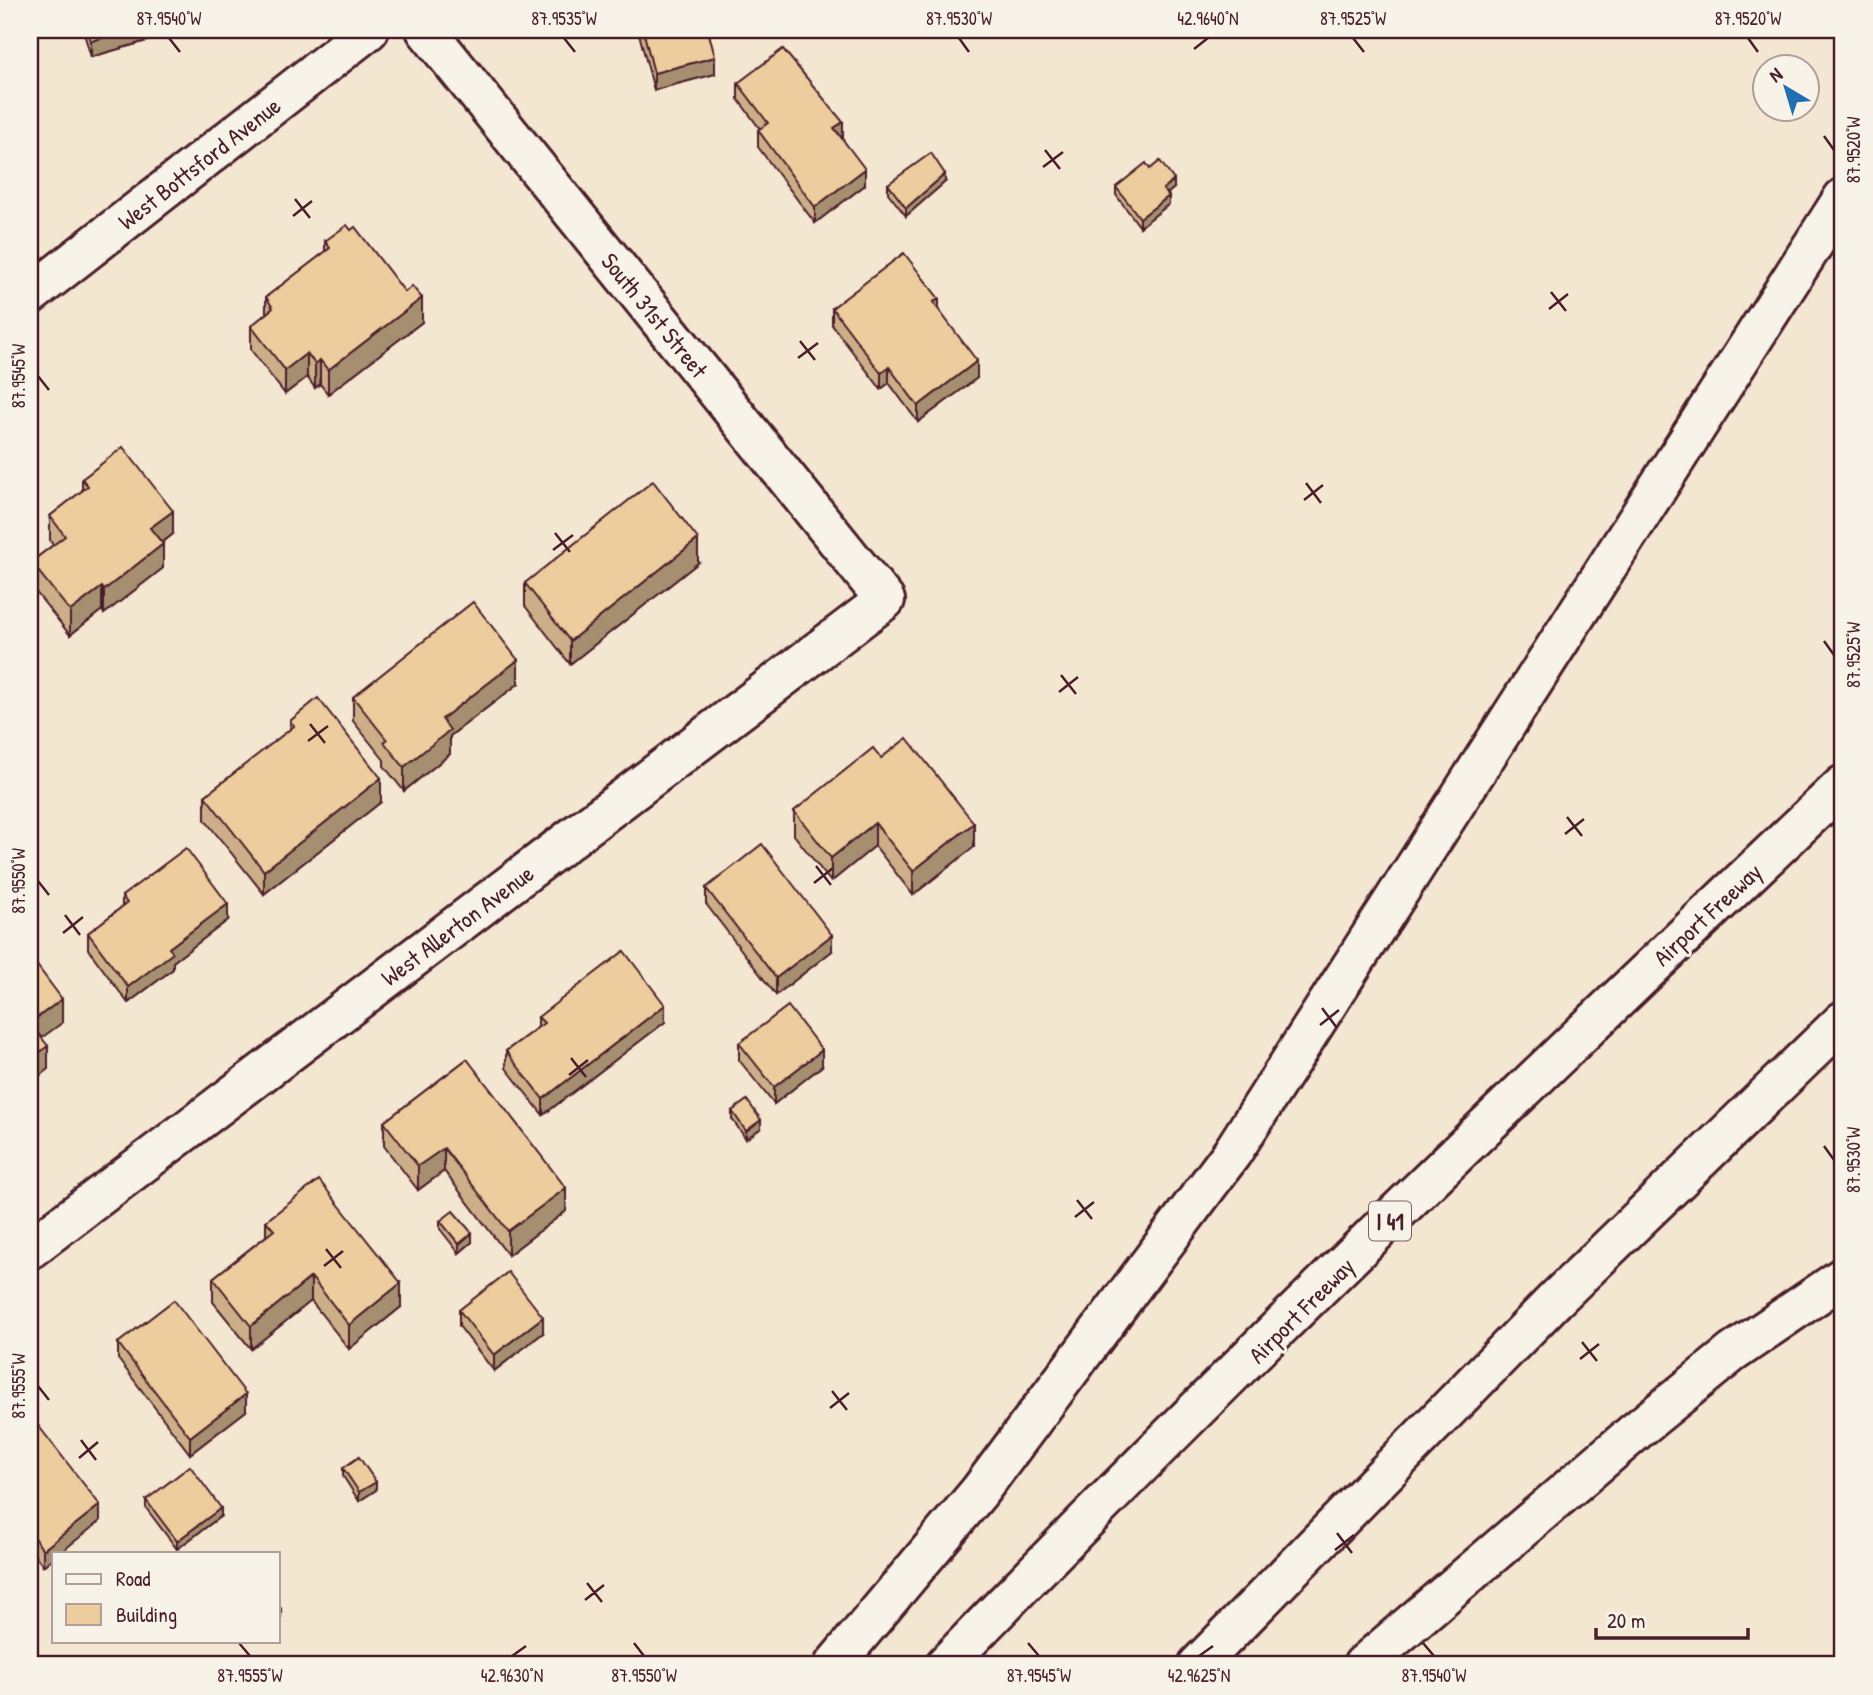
<svg xmlns="http://www.w3.org/2000/svg" width="1873" height="1695" viewBox="0 0 1873 1695" font-family="'Patrick Hand',sans-serif">
<style>
.lines{fill:none;stroke-linecap:round;stroke-linejoin:round}
.minor-casing{stroke:#4a1f2b;stroke-width:44}
.highway-casing{stroke:#4a1f2b;stroke-width:44}
.minor{stroke:#f7f3e8;stroke-width:38}
.highway{stroke:#f7f3e8;stroke-width:38}
.wall{fill:#ccaf88;stroke:#4a1f2b;stroke-width:2}
.shaded-wall{fill:#a68f6f;stroke:#4a1f2b;stroke-width:2}
.building{fill:#edcc9e;stroke:#4a1f2b;stroke-width:2}
.ticks{fill:none;stroke:#4a1f2b;stroke-width:2.5}
.labels{text-anchor:middle;dominant-baseline:central;stroke-width:6;stroke-linejoin:round;paint-order:stroke}
.shield{fill:#f7f3e8;stroke:#7e5f64;stroke-width:2}
.shield-label{font-size:23px;font-weight:bold;fill:#4a1f2b}
.street-label{font-size:24px;fill:#4a1f2b;stroke:#f7f3e8}
.neatline{fill:none;stroke:#4a1f2b;stroke-width:2.5}
.ticks-label{font-size:18px;text-anchor:middle;fill:#4a1f2b}
</style>
<rect width="100%" height="100%" fill="#f4e7d2"/>
<filter id="ink" filterUnits="userSpaceOnUse"><feTurbulence type="fractalNoise" baseFrequency=".0143" numOctaves="2"/><feDisplacementMap in="SourceGraphic" scale="14" xChannelSelector="R" yChannelSelector="G"/><feConvolveMatrix kernelMatrix="1 2 1 2 8 2 1 2 1" color-interpolation-filters="sRGB"/></filter>
<g filter="url(#ink)">
<g class="lines">
<defs>
<g id="minor">
<path d="M 30,295 L 369,30"/>
<path d="M 30,1249 L 885,600 L 426,30"/>
</g>
<g id="highway">
<path d="M 834,1665 L 979,1492 L 1232,1153 L 1843,198"/>
<path d="M 945,1665 C 1236,1363 1539,1073 1843,785"/>
<path d="M 1198,1665 L 1555,1300 L 1843,1021"/>
<path d="M 1363,1665 L 1636,1431 L 1732,1353 L 1843,1277"/>
</g>
</defs>
<use href="#minor" class="minor-casing"/>
<use href="#highway" class="highway-casing"/>
<use href="#minor" class="minor"/>
<use href="#highway" class="highway"/>
</g>
<g class="wall">
<path d="M 83,30 L 185,30 L 91,57 Z"/>
<path d="M 638,30 L 713,30 L 709,31 L 715,74 L 654,90 Z"/>
<path d="M 738,83 L 843,139 L 865,185 L 815,223 L 758,147 L 758,130 L 760,129 L 738,99 Z"/>
<path d="M 1150,169 L 1174,188 L 1167,194 L 1169,204 L 1140,227 L 1116,195 L 1116,187 Z"/>
<path d="M 945,182 L 906,216 L 888,193 L 888,184 Z"/>
<path d="M 325,241 L 422,322 L 328,394 L 320,384 L 315,388 L 307,377 L 285,394 L 251,350 L 251,326 L 266,315 L 266,297 L 325,252 Z"/>
<path d="M 832,308 L 939,310 L 977,378 L 918,422 L 889,383 L 881,389 L 832,325 Z"/>
<path d="M 82,479 L 173,534 L 162,543 L 163,568 L 104,614 L 102,610 L 70,635 L 31,586 L 31,562 L 53,545 L 50,540 L 50,516 L 82,491 Z"/>
<path d="M 698,563 L 570,664 L 525,606 L 525,583 Z"/>
<path d="M 518,684 L 450,736 L 450,754 L 404,791 L 384,766 L 384,760 L 353,721 L 353,697 Z"/>
<path d="M 290,721 L 381,802 L 264,894 L 205,820 L 205,796 L 290,730 Z"/>
<path d="M 881,758 L 974,847 L 913,895 L 875,846 L 831,882 L 794,835 L 794,811 Z"/>
<path d="M 706,888 L 832,951 L 776,995 L 706,904 Z"/>
<path d="M 122,896 L 228,920 L 173,962 L 173,969 L 128,1003 L 88,949 L 88,933 L 122,907 Z"/>
<path d="M 538,1017 L 665,1022 L 543,1115 L 506,1068 L 506,1051 L 538,1027 Z"/>
<path d="M 739,1043 L 822,1066 L 774,1104 L 739,1060 Z"/>
<path d="M 467,1059 L 566,1211 L 508,1255 L 444,1171 L 418,1190 L 384,1146 L 384,1122 Z"/>
<path d="M 732,1111 L 761,1128 L 746,1139 L 732,1119 Z"/>
<path d="M 266,1221 L 401,1307 L 349,1349 L 311,1301 L 251,1349 L 213,1302 L 213,1278 L 266,1236 Z"/>
<path d="M 440,1221 L 472,1242 L 459,1253 L 440,1229 Z"/>
<path d="M 459,1310 L 543,1333 L 494,1371 L 459,1326 Z"/>
<path d="M 118,1343 L 246,1411 L 190,1454 L 118,1359 Z"/>
<path d="M 30,1415 L 100,1521 L 54,1553 L 54,1557 L 43,1566 L 30,1548 Z"/>
<path d="M 343,1468 L 376,1490 L 359,1501 L 343,1476 Z"/>
<path d="M 146,1500 L 221,1516 L 177,1549 L 146,1508 Z"/>
</g>
<g class="shaded-wall">
<path d="M 128,30 L 185,30 L 91,57 L 91,41 Z"/>
<path d="M 715,57 L 715,74 L 654,90 L 654,73 Z"/>
<path d="M 843,122 L 843,139 L 834,128 Z"/>
<path d="M 865,169 L 865,185 L 815,223 L 815,207 Z"/>
<path d="M 945,174 L 945,182 L 906,216 L 906,208 Z"/>
<path d="M 1174,180 L 1174,188 L 1163,197 L 1163,189 Z"/>
<path d="M 1169,196 L 1169,204 L 1140,227 L 1140,218 Z"/>
<path d="M 422,298 L 422,322 L 328,394 L 328,370 Z"/>
<path d="M 939,299 L 939,315 L 933,302 Z"/>
<path d="M 307,353 L 307,377 L 285,394 L 285,370 Z"/>
<path d="M 320,360 L 320,384 L 315,388 L 315,364 Z"/>
<path d="M 977,361 L 977,378 L 918,422 L 918,406 Z"/>
<path d="M 889,367 L 889,383 L 881,389 L 881,373 Z"/>
<path d="M 173,511 L 173,534 L 150,552 L 150,528 Z"/>
<path d="M 698,539 L 698,563 L 570,664 L 570,641 Z"/>
<path d="M 163,544 L 163,568 L 104,614 L 104,590 Z"/>
<path d="M 102,587 L 102,610 L 70,635 L 70,611 Z"/>
<path d="M 518,660 L 518,684 L 450,736 L 450,754 L 404,791 L 404,767 L 442,719 Z"/>
<path d="M 381,778 L 381,802 L 264,894 L 264,871 Z"/>
<path d="M 875,823 L 875,846 L 831,882 L 831,858 Z"/>
<path d="M 974,823 L 974,847 L 913,895 L 913,871 Z"/>
<path d="M 228,904 L 228,920 L 173,962 L 173,969 L 128,1003 L 128,987 L 169,948 Z"/>
<path d="M 832,935 L 832,951 L 776,995 L 776,978 Z"/>
<path d="M 62,999 L 62,1023 L 30,1046 L 30,1023 Z"/>
<path d="M 665,1005 L 665,1022 L 543,1115 L 543,1099 Z"/>
<path d="M 48,1046 L 48,1069 L 30,1083 L 30,1059 Z"/>
<path d="M 822,1050 L 822,1066 L 774,1104 L 774,1087 Z"/>
<path d="M 761,1120 L 761,1128 L 746,1139 L 746,1131 Z"/>
<path d="M 444,1148 L 444,1171 L 418,1190 L 418,1166 Z"/>
<path d="M 566,1188 L 566,1211 L 508,1255 L 508,1231 Z"/>
<path d="M 472,1233 L 472,1242 L 459,1253 L 459,1244 Z"/>
<path d="M 311,1277 L 311,1301 L 251,1349 L 251,1326 Z"/>
<path d="M 401,1283 L 401,1307 L 349,1349 L 349,1325 Z"/>
<path d="M 543,1317 L 543,1333 L 494,1371 L 494,1355 Z"/>
<path d="M 246,1394 L 246,1411 L 190,1454 L 190,1437 Z"/>
<path d="M 376,1482 L 376,1490 L 359,1501 L 359,1492 Z"/>
<path d="M 100,1505 L 100,1521 L 60,1553 L 54,1553 L 54,1557 L 43,1566 L 43,1550 Z"/>
<path d="M 221,1508 L 221,1516 L 177,1549 L 177,1541 Z"/>
<path d="M 281,1609 L 281,1618 L 278,1620 L 278,1612 Z"/>
</g>
<g class="building">
<path d="M 88,30 L 128,30 L 91,41 Z"/>
<path d="M 643,30 L 708,30 L 715,57 L 654,73 Z"/>
<path d="M 783,49 L 843,122 L 834,128 L 865,169 L 815,207 L 758,130 L 768,123 L 738,83 Z"/>
<path d="M 931,153 L 945,174 L 906,208 L 888,184 Z"/>
<path d="M 1160,161 L 1174,180 L 1163,189 L 1169,196 L 1140,218 L 1116,187 L 1146,163 L 1150,169 Z"/>
<path d="M 347,225 L 351,230 L 355,227 L 405,292 L 412,286 L 422,298 L 328,370 L 320,360 L 315,364 L 307,353 L 285,370 L 251,326 L 273,308 L 266,297 L 330,248 L 325,241 Z"/>
<path d="M 904,253 L 939,299 L 933,302 L 977,361 L 918,406 L 889,367 L 881,373 L 832,308 Z"/>
<path d="M 123,447 L 173,511 L 150,528 L 163,544 L 104,590 L 102,587 L 70,611 L 31,562 L 65,536 L 50,516 L 88,486 L 82,479 Z"/>
<path d="M 653,481 L 698,539 L 570,641 L 525,583 Z"/>
<path d="M 473,602 L 518,660 L 442,719 L 450,730 L 404,767 L 384,742 L 387,740 L 353,697 Z"/>
<path d="M 318,698 L 381,778 L 264,871 L 205,796 L 294,726 L 290,721 Z"/>
<path d="M 907,738 L 974,823 L 913,871 L 875,823 L 831,858 L 794,811 L 873,748 L 881,758 Z"/>
<path d="M 762,844 L 832,935 L 776,978 L 706,888 Z"/>
<path d="M 186,848 L 228,904 L 169,948 L 173,953 L 128,987 L 88,933 L 127,903 L 122,896 Z"/>
<path d="M 624,951 L 665,1005 L 543,1099 L 506,1051 L 544,1023 L 538,1017 Z"/>
<path d="M 30,956 L 62,999 L 30,1023 L 48,1046 L 30,1059 Z"/>
<path d="M 788,1006 L 822,1050 L 774,1087 L 739,1043 Z"/>
<path d="M 467,1059 L 566,1188 L 508,1231 L 444,1148 L 418,1166 L 384,1122 Z"/>
<path d="M 747,1100 L 761,1120 L 746,1131 L 732,1111 Z"/>
<path d="M 319,1180 L 401,1283 L 349,1325 L 311,1277 L 251,1326 L 213,1278 L 274,1230 L 266,1221 Z"/>
<path d="M 453,1211 L 472,1233 L 459,1244 L 440,1221 Z"/>
<path d="M 508,1272 L 543,1317 L 494,1355 L 459,1310 Z"/>
<path d="M 174,1300 L 246,1394 L 190,1437 L 118,1343 Z"/>
<path d="M 30,1415 L 100,1505 L 43,1550 L 30,1532 Z"/>
<path d="M 359,1457 L 376,1482 L 359,1492 L 343,1468 Z"/>
<path d="M 190,1466 L 221,1508 L 177,1541 L 146,1500 Z"/>
</g>
</g>
<path class="ticks" d="M 169,38 L 180,52M 564,38 L 575,52M 959,38 L 969,52M 1353,38 L 1364,52M 1748,38 L 1758,52M 1194,49 L 1208,38M 1824,136 L 1834,150M 1045,150 L 1060,169M 1043,167 L 1063,152M 295,199 L 310,218M 293,216 L 312,201M 1551,292 L 1566,311M 1549,309 L 1568,294M 800,341 L 815,360M 798,358 L 818,343M 38,376 L 49,390M 1306,483 L 1321,503M 1304,500 L 1323,485M 555,533 L 570,552M 553,550 L 573,535M 1824,641 L 1834,655M 1061,675 L 1076,694M 1059,692 L 1078,677M 310,724 L 325,743M 308,741 L 328,726M 1567,817 L 1582,836M 1565,834 L 1584,819M 816,866 L 831,885M 38,881 L 49,895M 814,883 L 833,868M 65,915 L 80,935M 63,933 L 83,917M 1322,1008 L 1337,1028M 1320,1025 L 1339,1010M 571,1058 L 586,1077M 569,1075 L 588,1060M 1824,1146 L 1834,1160M 1077,1200 L 1092,1219M 1075,1217 L 1094,1202M 326,1249 L 341,1268M 324,1266 L 343,1251M 1582,1342 L 1597,1361M 1580,1359 L 1599,1344M 38,1386 L 49,1400M 832,1391 L 847,1410M 830,1408 L 849,1393M 81,1440 L 96,1460M 79,1458 L 98,1442M 1337,1533 L 1352,1553M 1335,1550 L 1354,1535M 587,1583 L 602,1602M 585,1600 L 604,1585M 239,1643 L 250,1656M 634,1643 L 644,1656M 1028,1643 L 1039,1656M 1423,1643 L 1434,1656M 512,1656 L 526,1646M 1199,1656 L 1213,1646"/>
<g class="labels">
<rect class="shield" x="1369" y="1201.5" width="42" height="39" rx="5"/>
<g class="shield-label">
<text x="1390" y="1221">I 41</text>
</g>
<g class="street-label">
<text transform="translate(199 163) rotate(-38)">West Bottsford Avenue</text>
<text transform="translate(655 315) rotate(51)">South 31st Street</text>
<text transform="translate(1707 914) rotate(-43)">Airport Freeway</text>
<text transform="translate(457 925) rotate(-37)">West Allerton Avenue</text>
<text transform="translate(1301 1310) rotate(-45)">Airport Freeway</text>
</g>
</g>
<rect width="1873" height="1695" fill="none" stroke="#f7f3e8" stroke-width="77"/>
<rect x="52" y="1552" width="228" height="91" fill="#f7f3e8" stroke="#b29e9c" stroke-width="2"/>
<rect x="66" y="1574" width="35" height="10" fill="#f7f3e8" stroke="#b29e9c" stroke-width="2"/>
<text x="116" y="1586" font-size="21" fill="#4a1f2b">Road</text>
<rect x="66" y="1604" width="35" height="21" fill="#edcc9e" stroke="#b29e9c" stroke-width="2"/>
<text x="116" y="1622" font-size="21" fill="#4a1f2b">Building</text>
<g transform="translate(1786 88) rotate(322)"><circle r="33" fill="#f7f3e8" stroke="#b29e9c" stroke-width="2"/>
<path d="M0-5L12 26L0 18L-12 26Z" fill="#1f6fb2"/>
<text y="-10" font-size="19" font-weight="bold" text-anchor="middle" fill="#4a1f2b">N</text>
</g>
<path d="M1596 1628v10h152v-10" fill="none" stroke="#4a1f2b" stroke-width="3.5"/>
<text x="1607" y="1628" font-size="21" fill="#4a1f2b" stroke="#f7f3e8" stroke-width="5" paint-order="stroke">20 m</text>
<rect x="38" y="38" width="1796" height="1618" class="neatline"/>
<g class="ticks-label">
<text x="169" y="25">87.9540°W</text>
<text x="564" y="25">87.9535°W</text>
<text x="959" y="25">87.9530°W</text>
<text x="1208" y="25">42.9640°N</text>
<text x="1353" y="25">87.9525°W</text>
<text x="1748" y="25">87.9520°W</text>
<text transform="translate(1854 150) rotate(-90)" y="6">87.9520°W</text>
<text transform="translate(19 376) rotate(-90)" y="6">87.9545°W</text>
<text transform="translate(1854 655) rotate(-90)" y="6">87.9525°W</text>
<text transform="translate(19 881) rotate(-90)" y="6">87.9550°W</text>
<text transform="translate(1854 1160) rotate(-90)" y="6">87.9530°W</text>
<text transform="translate(19 1386) rotate(-90)" y="6">87.9555°W</text>
<text x="250" y="1682">87.9555°W</text>
<text x="512" y="1682">42.9630°N</text>
<text x="644" y="1682">87.9550°W</text>
<text x="1039" y="1682">87.9545°W</text>
<text x="1199" y="1682">42.9625°N</text>
<text x="1434" y="1682">87.9540°W</text>
</g>
</svg>
